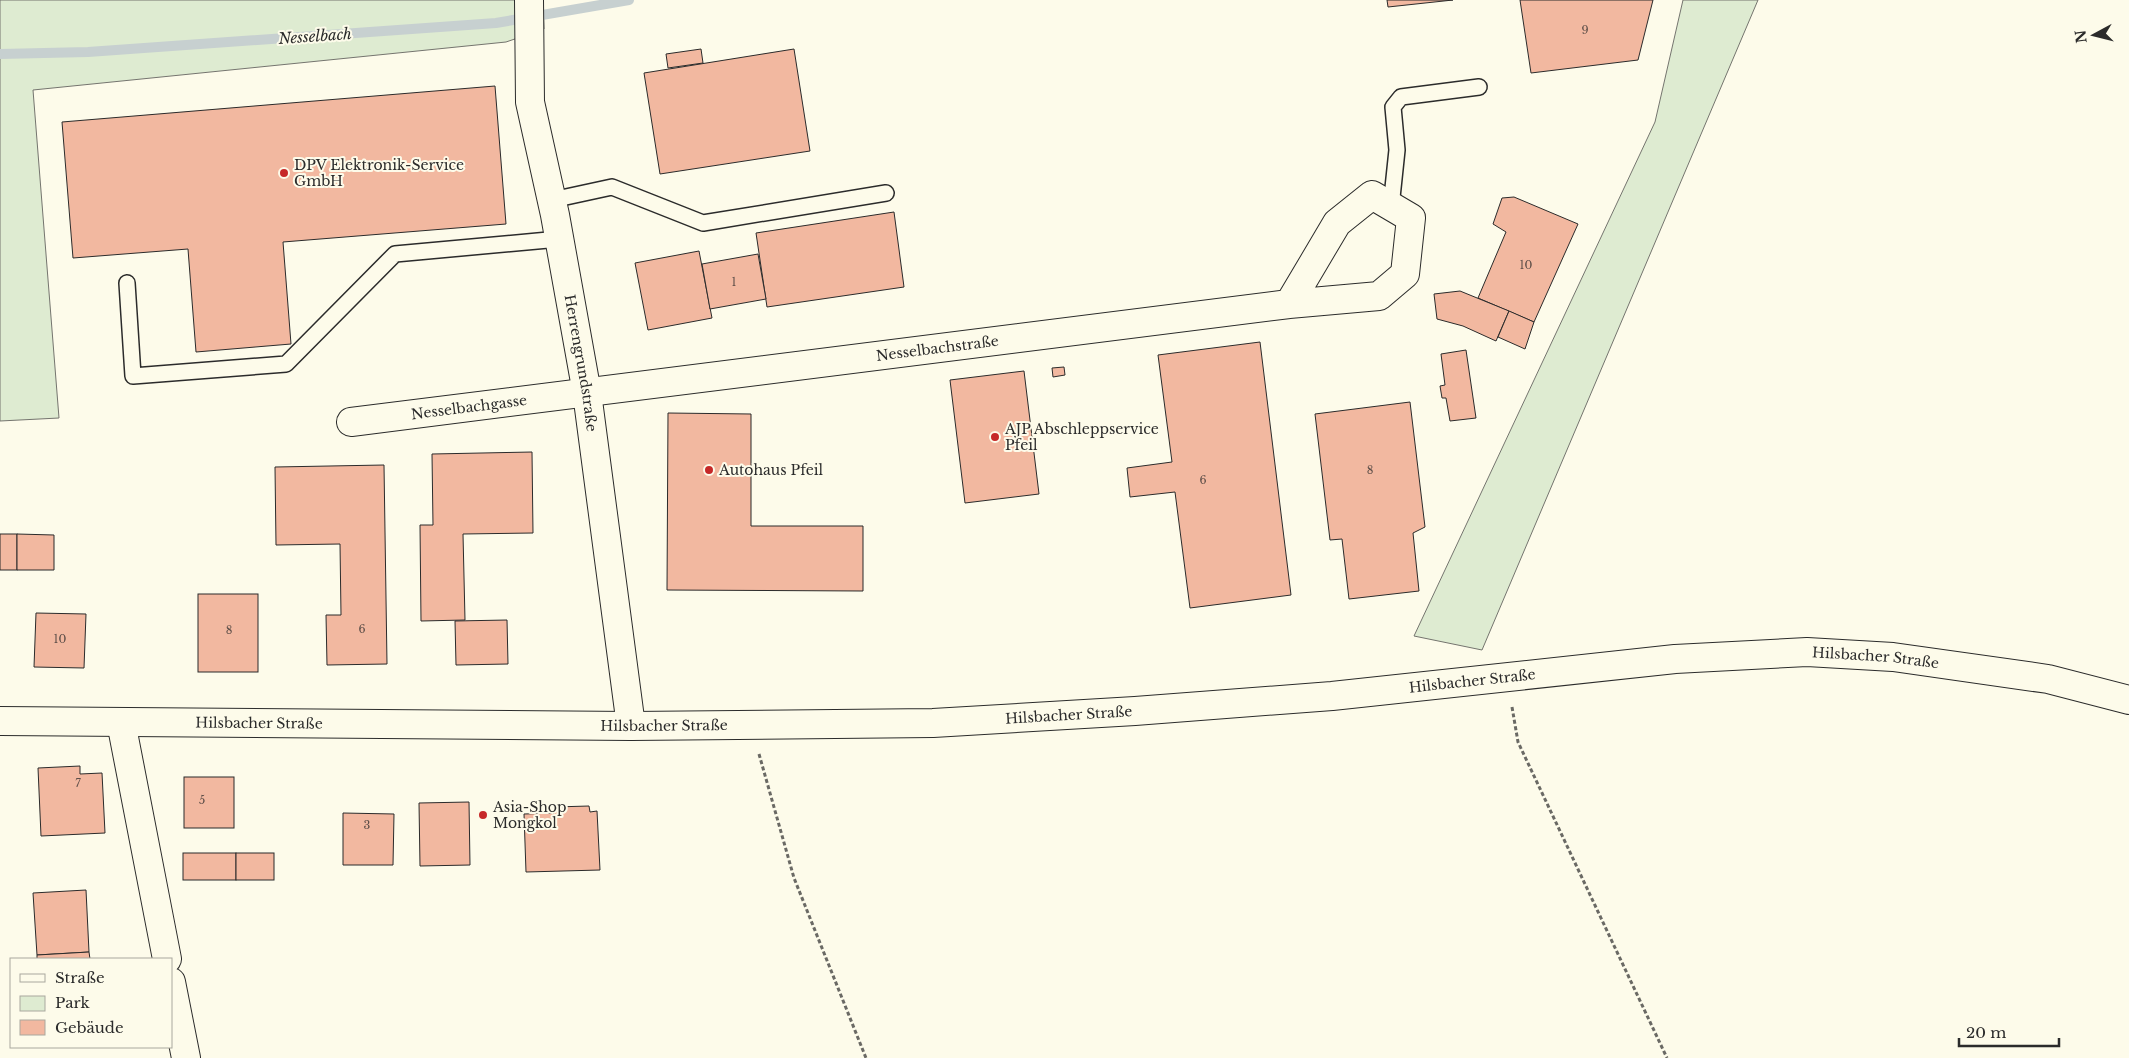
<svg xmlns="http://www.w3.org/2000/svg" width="2129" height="1058" viewBox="0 0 2129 1058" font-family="'Libre Baskerville',serif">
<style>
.green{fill:#deebd1;stroke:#74746e}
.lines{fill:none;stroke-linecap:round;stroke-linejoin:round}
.stream{stroke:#c7d0d0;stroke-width:10}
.building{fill:#f2b8a0;stroke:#2b2b2b}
.service-casing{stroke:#2b2b2b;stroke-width:18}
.minor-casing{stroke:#2b2b2b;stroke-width:30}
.secondary-casing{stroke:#2b2b2b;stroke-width:30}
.path{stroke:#6a6964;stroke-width:3;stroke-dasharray:4 2.5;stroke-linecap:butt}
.service{stroke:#fdfbea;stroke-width:15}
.minor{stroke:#fdfbea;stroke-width:28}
.secondary{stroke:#fdfbea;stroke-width:28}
.poi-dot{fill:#c62828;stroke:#fdfbea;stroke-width:2}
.labels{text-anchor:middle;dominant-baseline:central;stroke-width:4;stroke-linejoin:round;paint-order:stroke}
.number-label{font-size:11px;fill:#5d4e48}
.poi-label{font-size:14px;fill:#2b2b2b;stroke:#fdfbea;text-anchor:start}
.street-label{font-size:14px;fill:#2b2b2b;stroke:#fdfbea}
.water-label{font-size:15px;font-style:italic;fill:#2b2b2b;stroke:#fdfbea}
</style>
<rect width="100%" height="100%" fill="#fdfbea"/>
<g class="green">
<path d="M 0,0 L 543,0 L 544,29 L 506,42 L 33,90 L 59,418 L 0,421 Z"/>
<path d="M 1683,0 L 1758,0 L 1482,650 L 1414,636 L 1655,122 Z"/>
</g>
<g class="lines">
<path class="stream" d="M 0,54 L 88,52 L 496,23 L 629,0"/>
</g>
<g class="building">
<path d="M 1387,0 L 1453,0 L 1388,7 Z"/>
<path d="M 1520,0 L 1653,0 L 1638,60 L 1531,73 Z"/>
<path d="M 701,49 L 703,63 L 668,68 L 666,54 Z"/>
<path d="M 794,49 L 810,151 L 660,174 L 644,73 Z"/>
<path d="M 495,86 L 506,224 L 283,242 L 291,344 L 196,352 L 188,249 L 73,258 L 62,122 Z"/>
<path d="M 1514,197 L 1578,224 L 1534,322 L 1478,298 L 1506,232 L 1493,224 L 1502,198 Z"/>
<path d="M 894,212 L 904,287 L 767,307 L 756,233 Z"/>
<path d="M 699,251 L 712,318 L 648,330 L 635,263 Z"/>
<path d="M 758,254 L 766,299 L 710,309 L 702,264 Z"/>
<path d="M 1460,291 L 1509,311 L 1496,341 L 1463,326 L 1437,319 L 1434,294 Z"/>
<path d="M 1509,311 L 1534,322 L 1525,349 L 1498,337 Z"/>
<path d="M 1260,342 L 1291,595 L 1190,608 L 1175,492 L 1130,497 L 1127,468 L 1172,462 L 1158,355 Z"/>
<path d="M 1466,350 L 1476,418 L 1450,421 L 1446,398 L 1442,398 L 1440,386 L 1445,385 L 1441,354 Z"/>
<path d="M 1064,367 L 1065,375 L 1053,377 L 1052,368 Z"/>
<path d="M 1024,371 L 1039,494 L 965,503 L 950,380 Z"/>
<path d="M 1410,402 L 1425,527 L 1413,533 L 1419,591 L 1349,599 L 1342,539 L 1330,540 L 1315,414 Z"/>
<path d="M 668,413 L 751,414 L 751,526 L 863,526 L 863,591 L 667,590 Z"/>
<path d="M 532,452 L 533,533 L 463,534 L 465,620 L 421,621 L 420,525 L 433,525 L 432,454 Z"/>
<path d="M 384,465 L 387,664 L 327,665 L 326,615 L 341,615 L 340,544 L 276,545 L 275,467 Z"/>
<rect x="0" y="534" width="17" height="36"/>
<path d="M 17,534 L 54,535 L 54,570 L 17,570 Z"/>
<rect x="198" y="594" width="60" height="78"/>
<path d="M 36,613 L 86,614 L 84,668 L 34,667 Z"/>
<path d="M 507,620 L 508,664 L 456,665 L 455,621 Z"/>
<path d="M 80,766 L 80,774 L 102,773 L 105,833 L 41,836 L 38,768 Z"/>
<rect x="184" y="777" width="50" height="51"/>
<path d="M 469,802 L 470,865 L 420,866 L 419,803 Z"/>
<path d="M 589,806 L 590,812 L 597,811 L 600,870 L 526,872 L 524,814 L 554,813 L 554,807 Z"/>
<path d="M 343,813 L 394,814 L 393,865 L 343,865 Z"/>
<rect x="183" y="853" width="53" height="27"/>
<rect x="236" y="853" width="38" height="27"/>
<path d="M 86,890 L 89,952 L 37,955 L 33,893 Z"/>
<path d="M 89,952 L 90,959 L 37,959 L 37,955 Z"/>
</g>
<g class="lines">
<defs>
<g id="service">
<path d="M 552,200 L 612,187 L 703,223 L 886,193"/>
<path d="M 1391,207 L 1397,150 L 1393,107 L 1401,97 L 1479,87"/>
<path d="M 127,283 L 133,376 L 286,364 L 395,254 L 559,239"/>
</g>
<g id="minor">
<path id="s1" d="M 529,0 L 530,102 L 555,215 L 587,393 L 631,726"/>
<path id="s2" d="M 351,422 L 1289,304 L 1379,296 L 1405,274 L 1411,218 L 1372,195 L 1337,223 L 1289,304"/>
<path d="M 121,722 L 167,959"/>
<path d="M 171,982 L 186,1058"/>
</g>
<g id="secondary">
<path id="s3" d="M 0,721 L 631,726 L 933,723 L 1135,711 L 1332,696 L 1675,659 L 1807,652 L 1893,657 L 2048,679 L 2129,700"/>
</g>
</defs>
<use href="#service" class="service-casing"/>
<use href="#minor" class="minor-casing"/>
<use href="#secondary" class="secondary-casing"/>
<g class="path">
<path d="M 1512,707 L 1518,742 L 1667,1058"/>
<path d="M 759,754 L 794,878 L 866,1058"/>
</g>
<use href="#service" class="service"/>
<use href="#minor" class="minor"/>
<use href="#secondary" class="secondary"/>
</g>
<g class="poi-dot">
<circle cx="284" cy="173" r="5"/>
<circle cx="995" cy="437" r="5"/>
<circle cx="709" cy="470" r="5"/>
<circle cx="483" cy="815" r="5"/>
</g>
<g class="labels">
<g class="number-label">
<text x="1585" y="30">9</text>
<text x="1526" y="265">10</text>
<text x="734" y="282">1</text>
<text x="1370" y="470">8</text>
<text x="1203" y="480">6</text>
<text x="362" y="629">6</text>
<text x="229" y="630">8</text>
<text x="60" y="639">10</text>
<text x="78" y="783">7</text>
<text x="202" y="800">5</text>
<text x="367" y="825">3</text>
</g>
<g class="poi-label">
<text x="294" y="165">DPV Elektronik-Service<tspan x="294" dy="16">GmbH</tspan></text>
<text x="1005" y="429">AJP Abschleppservice<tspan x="1005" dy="16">Pfeil</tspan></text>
<text x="719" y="470">Autohaus Pfeil</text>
<text x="493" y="807">Asia-Shop<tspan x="493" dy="16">Mongkol</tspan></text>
</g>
<g class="street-label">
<text stroke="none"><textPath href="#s2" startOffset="591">Nesselbachstraße</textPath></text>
<text stroke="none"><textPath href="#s1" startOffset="368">Herrengrundstraße</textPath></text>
<text stroke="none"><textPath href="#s2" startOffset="119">Nesselbachgasse</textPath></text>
<text stroke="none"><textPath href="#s3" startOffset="1879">Hilsbacher Straße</textPath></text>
<text stroke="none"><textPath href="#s3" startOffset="1474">Hilsbacher Straße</textPath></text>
<text stroke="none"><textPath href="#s3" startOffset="1069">Hilsbacher Straße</textPath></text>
<text stroke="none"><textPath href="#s3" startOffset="259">Hilsbacher Straße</textPath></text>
<text stroke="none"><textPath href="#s3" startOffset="664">Hilsbacher Straße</textPath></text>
</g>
<g class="water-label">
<text transform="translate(315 36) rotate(-4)">Nesselbach</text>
</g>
</g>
<rect x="10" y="958" width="162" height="90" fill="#fdfbea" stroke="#a9a89e"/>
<rect x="20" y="974" width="25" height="8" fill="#fdfbea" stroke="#a9a89e"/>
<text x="55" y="983" font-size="15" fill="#2b2b2b">Straße</text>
<rect x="20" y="996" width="25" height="15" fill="#deebd1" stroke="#a9a89e"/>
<text x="55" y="1008" font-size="15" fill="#2b2b2b">Park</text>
<rect x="20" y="1020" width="25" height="15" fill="#f2b8a0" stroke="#a9a89e"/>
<text x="55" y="1033" font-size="15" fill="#2b2b2b">Gebäude</text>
<g transform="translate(2094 35) rotate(263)" stroke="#fdfbea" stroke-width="4" paint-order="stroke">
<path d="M0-4L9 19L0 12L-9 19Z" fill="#2b2b2b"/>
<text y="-8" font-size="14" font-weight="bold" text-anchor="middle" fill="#2b2b2b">N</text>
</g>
<path d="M1959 1038v8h100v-8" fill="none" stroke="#2b2b2b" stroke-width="2.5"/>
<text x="1966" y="1038" font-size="15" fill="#2b2b2b" stroke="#fdfbea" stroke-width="4" paint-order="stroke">20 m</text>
</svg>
